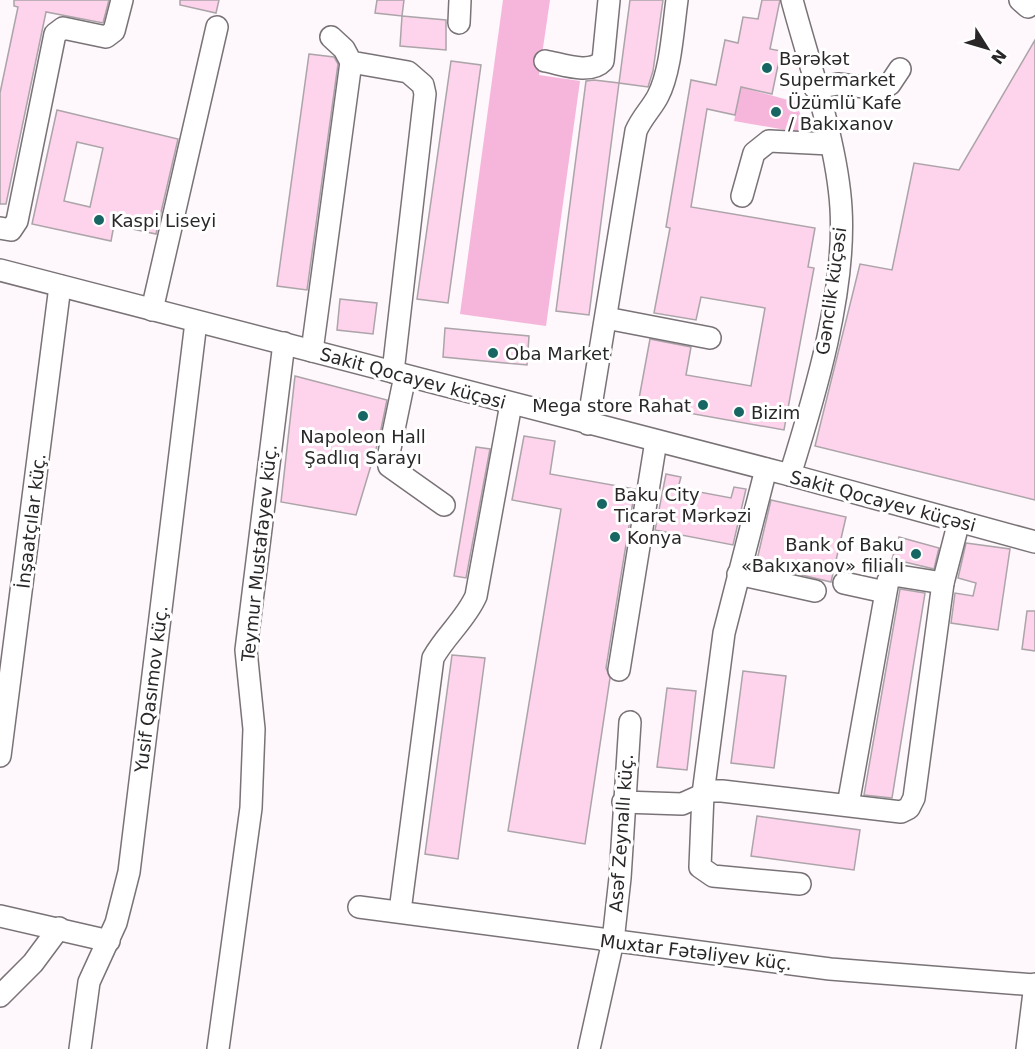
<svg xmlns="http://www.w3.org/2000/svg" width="1035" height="1049" viewBox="0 0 1035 1049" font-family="'DejaVu Sans',sans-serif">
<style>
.green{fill:#f6b6dc}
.building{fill:#fed3ec;stroke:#aba4a8;stroke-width:1.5;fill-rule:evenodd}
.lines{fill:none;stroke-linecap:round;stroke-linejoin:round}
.minor-casing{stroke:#797377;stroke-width:24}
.minor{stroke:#fff;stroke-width:21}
.poi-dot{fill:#176664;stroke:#fff;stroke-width:2}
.labels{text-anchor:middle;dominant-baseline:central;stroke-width:6;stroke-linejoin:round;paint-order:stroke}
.poi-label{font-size:18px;fill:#2a2728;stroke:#fff;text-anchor:start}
.street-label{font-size:18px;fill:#2a2728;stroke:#fff}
</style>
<rect width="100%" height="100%" fill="#fef7fb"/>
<g class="green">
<path d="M 503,0 L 550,0 L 539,75 L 580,81 L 546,326 L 460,314 Z"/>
<path d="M 741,87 L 795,102 L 809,134 L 734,121 Z"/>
</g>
<g class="building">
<path d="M 14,0 L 109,0 L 103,23 L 46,12 L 6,204 L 0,204 L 0,93 L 18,7 L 14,6 Z"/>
<path d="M 180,0 L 219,0 L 216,13 L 180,5 Z"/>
<path d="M 377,0 L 404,0 L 402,16 L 375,13 Z"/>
<path d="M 630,0 L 663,0 L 653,71 L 648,87 L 619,83 Z"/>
<path d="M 762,0 L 780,0 L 770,49 L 781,51 L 772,94 L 741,87 L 735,115 L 707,109 L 691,207 L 815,228 L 808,267 L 814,268 L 784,430 L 638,404 L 650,339 L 691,347 L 686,375 L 751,386 L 765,308 L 701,297 L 696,320 L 654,313 L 670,228 L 666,227 L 691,80 L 716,85 L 725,40 L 738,43 L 743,17 L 758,19 Z"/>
<path d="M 402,16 L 446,20 L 446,50 L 400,46 Z"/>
<path d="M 1035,40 L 1035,500 L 815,446 L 860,264 L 892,270 L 914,163 L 959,170 Z"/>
<path d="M 309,54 L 334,57 L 338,64 L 307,290 L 277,286 Z"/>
<path d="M 451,61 L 481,65 L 448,303 L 417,299 Z"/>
<path d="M 594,80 L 619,83 L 589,315 L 556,311 L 586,81 Z"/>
<path d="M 57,110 L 178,139 L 156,234 L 114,225 L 111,241 L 32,224 ZM 77,142 L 103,148 L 90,207 L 64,201 Z"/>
<path d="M 340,299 L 377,303 L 373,334 L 337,330 Z"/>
<path d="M 445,328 L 529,336 L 527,365 L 443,357 Z"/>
<path d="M 295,376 L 387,400 L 379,439 L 356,515 L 281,502 Z"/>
<path d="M 524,436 L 555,441 L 550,474 L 635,489 L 606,668 L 610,678 L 585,844 L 508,831 L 561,509 L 512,500 Z"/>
<path d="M 476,447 L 490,449 L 466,578 L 454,576 Z"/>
<path d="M 666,474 L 681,477 L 678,488 L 731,498 L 734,487 L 746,489 L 733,545 L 655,530 Z"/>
<path d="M 771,500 L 846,517 L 831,582 L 756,564 Z"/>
<path d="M 899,537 L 939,548 L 934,569 L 892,559 Z"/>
<path d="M 966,543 L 1010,549 L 998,630 L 951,623 L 955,593 L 973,596 L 976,583 L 958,578 Z"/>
<path d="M 900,589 L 925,593 L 892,798 L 864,795 Z"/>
<path d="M 1027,611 L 1035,611 L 1035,651 L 1022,649 Z"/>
<path d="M 452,655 L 485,658 L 458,859 L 425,854 Z"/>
<path d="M 743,671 L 786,676 L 774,768 L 731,763 Z"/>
<path d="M 667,688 L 696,691 L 687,770 L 657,767 Z"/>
<path d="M 757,816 L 860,830 L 854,870 L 751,856 Z"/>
</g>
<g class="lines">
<defs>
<g id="minor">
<path d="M 1020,0 L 1028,7"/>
<path d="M 459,23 L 460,0"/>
<path d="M 331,37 L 344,49 L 351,62 L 408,72 L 423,85 L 425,94 L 393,372"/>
<path d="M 545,61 C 562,64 590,75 603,61 L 609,0"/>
<path d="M 815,88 L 838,84 L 882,89 L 890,84 L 900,69"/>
<path d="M 742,196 L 754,153 L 769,141 L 830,144"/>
<path d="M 0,228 L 11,230 L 17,221 L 55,34 L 63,28 L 106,37 L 114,31 L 122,0"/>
<path d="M 0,270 L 790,475 L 1035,542"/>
<path d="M 152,310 L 217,27"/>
<path d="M 606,318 L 710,338"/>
<path d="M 312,351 L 351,62"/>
<path d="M 405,376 L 388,458 L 389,466 L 444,505"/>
<path d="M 588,424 L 636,131 C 642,117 652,108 658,96 C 671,71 673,28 677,0"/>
<path d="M 766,469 L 724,633 L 703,794 L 700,867 L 713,876 L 800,884"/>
<path d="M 790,475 C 815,395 846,292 841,208 C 837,142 809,64 792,0"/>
<path d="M 738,574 L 815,591"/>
<path d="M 844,583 L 885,592"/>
<path d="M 619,670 L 656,441"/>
<path d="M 0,756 L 60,286"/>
<path d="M 623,802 L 682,804 L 711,791 L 722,791 L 901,812 L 909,808 L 914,798 L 943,583 L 959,521"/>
<path d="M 848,805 L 888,581 L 893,575 L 943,583"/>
<path d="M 359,907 L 830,969 L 1035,985"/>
<path d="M 400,911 L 433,658 C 445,636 466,619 476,596 L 511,404"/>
<path d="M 0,916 L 109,941"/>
<path d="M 0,996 L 33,963 L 59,928"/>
<path d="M 80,1049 L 89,982 L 116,923 L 129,872 L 196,322"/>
<path d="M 218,1049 L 251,808 L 254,729 L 246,650 L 284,343"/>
<path d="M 589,1049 L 613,941 L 620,878 L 630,722"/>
<path d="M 1027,1049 L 1035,984"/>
</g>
</defs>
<use href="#minor" class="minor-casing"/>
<use href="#minor" class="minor"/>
</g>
<g class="poi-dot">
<circle cx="767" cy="68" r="6"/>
<circle cx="776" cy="112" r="6"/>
<circle cx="99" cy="220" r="6"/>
<circle cx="493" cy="353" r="6"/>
<circle cx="703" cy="405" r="6"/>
<circle cx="739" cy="412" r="6"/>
<circle cx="363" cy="416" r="6"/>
<circle cx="602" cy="504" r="6"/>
<circle cx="615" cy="537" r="6"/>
<circle cx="916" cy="554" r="6"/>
</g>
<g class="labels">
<g class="poi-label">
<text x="779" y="58">Bərəkət<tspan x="779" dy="21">Supermarket</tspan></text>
<text x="788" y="102">Üzümlü Kafe<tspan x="788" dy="21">/ Bakıxanov</tspan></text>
<text x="111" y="220">Kaspi Liseyi</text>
<text x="505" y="353">Oba Market</text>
<text x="691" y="405" text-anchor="end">Mega store Rahat</text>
<text x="751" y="412">Bizim</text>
<text x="363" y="436" text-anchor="middle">Napoleon Hall<tspan x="363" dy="21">Şadlıq Sarayı</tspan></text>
<text x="614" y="494">Baku City<tspan x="614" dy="21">Ticarət Mərkəzi</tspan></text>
<text x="627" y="537">Konya</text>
<text x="904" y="544" text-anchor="end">Bank of Baku<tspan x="904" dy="21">«Bakıxanov» filialı</tspan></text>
</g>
<g class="street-label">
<text transform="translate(831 291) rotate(-82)">Gənclik küçəsi</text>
<text transform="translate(413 378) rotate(15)">Sakit Qocayev küçəsi</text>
<text transform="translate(883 501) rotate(15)">Sakit Qocayev küçəsi</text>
<text transform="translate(31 521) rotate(-83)">İnşaatçılar küç.</text>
<text transform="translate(259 553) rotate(-84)">Teymur Mustafayev küç.</text>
<text transform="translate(151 689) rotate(-83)">Yusif Qasımov küç.</text>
<text transform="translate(621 833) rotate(-86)">Asəf Zeynallı küç.</text>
<text transform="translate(696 952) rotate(7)">Muxtar Fətəliyev küç.</text>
</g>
</g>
<g transform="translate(987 48) rotate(127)" stroke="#ffffff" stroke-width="4.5" paint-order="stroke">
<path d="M0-4.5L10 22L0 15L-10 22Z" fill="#2a2728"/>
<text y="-9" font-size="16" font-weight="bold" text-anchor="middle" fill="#2a2728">N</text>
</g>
</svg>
